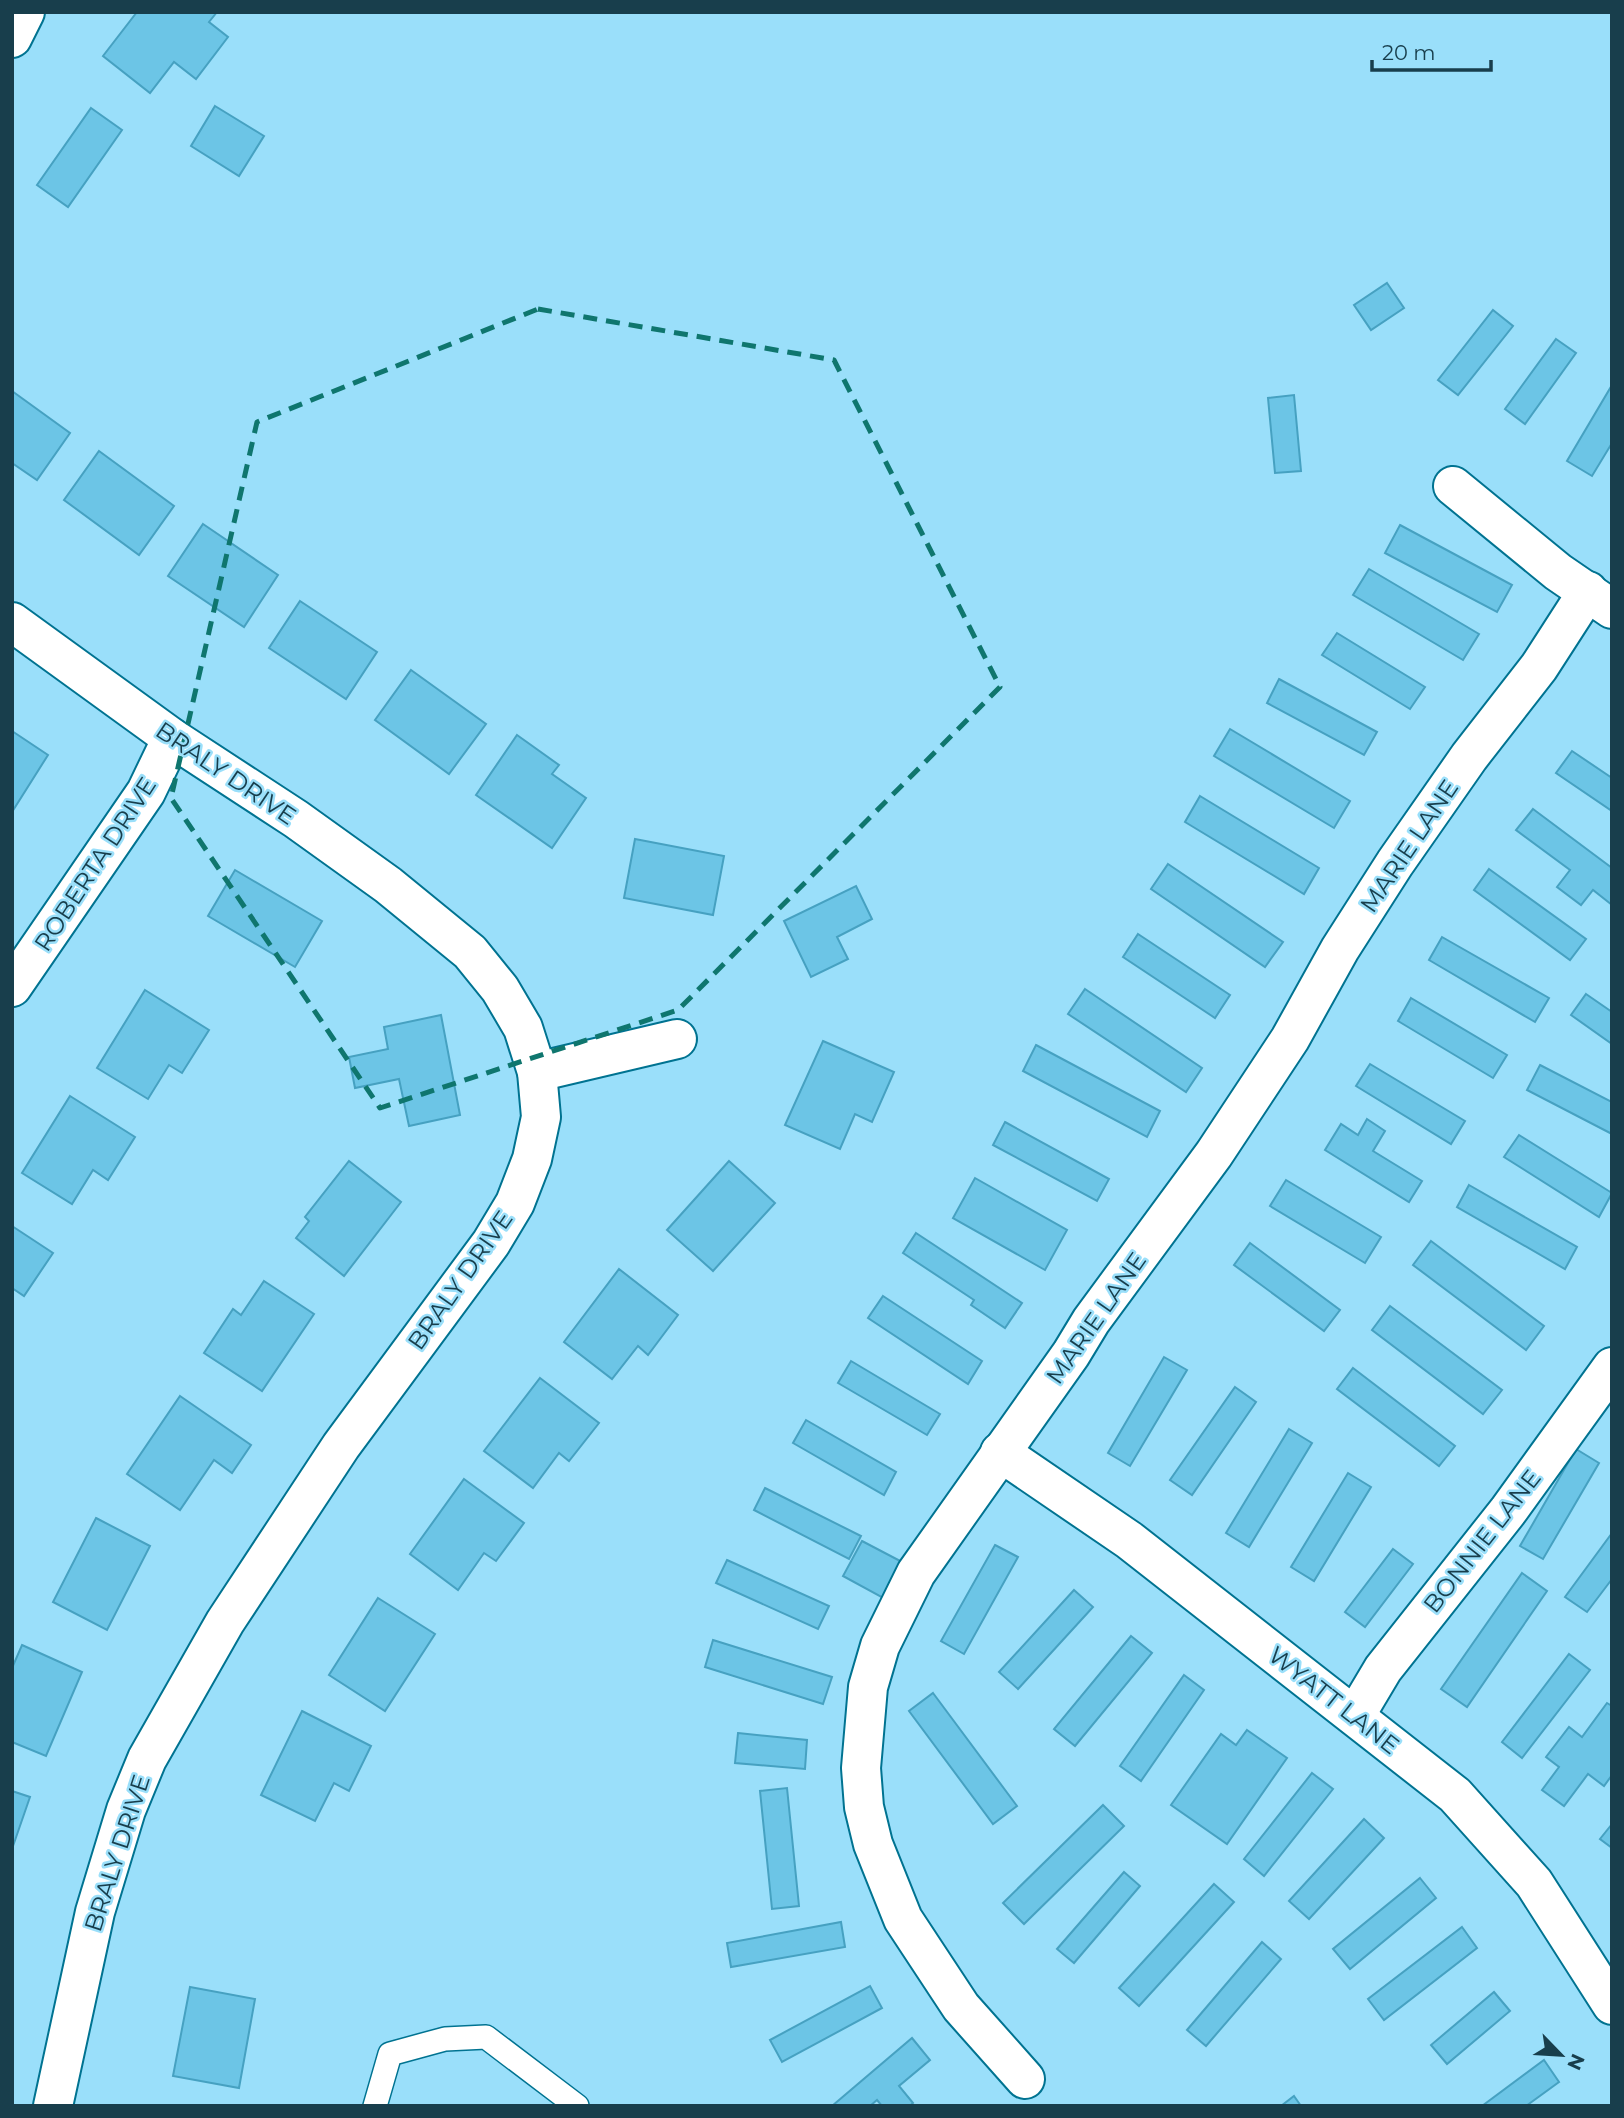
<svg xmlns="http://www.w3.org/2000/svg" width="1624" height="2118" viewBox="0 0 1624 2118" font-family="Montserrat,sans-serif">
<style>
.building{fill:#6cc5e6;stroke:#46a1c1;stroke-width:2}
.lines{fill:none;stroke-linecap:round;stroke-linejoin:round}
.service-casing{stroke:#007391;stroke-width:26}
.minor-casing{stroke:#007391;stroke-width:42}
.service{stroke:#fff;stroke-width:23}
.minor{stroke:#fff;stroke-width:38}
.marked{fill:none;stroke:#0f766e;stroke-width:5;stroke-dasharray:14 9;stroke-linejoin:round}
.labels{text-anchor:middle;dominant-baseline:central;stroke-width:5;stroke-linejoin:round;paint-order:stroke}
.street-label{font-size:24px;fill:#183e4c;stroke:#9adffa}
</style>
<rect width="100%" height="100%" fill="#9adffa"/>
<g class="building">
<path d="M 137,12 L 217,12 L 209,22 L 228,37 L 196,79 L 174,62 L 150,93 L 103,56 Z"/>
<path d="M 215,106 L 264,136 L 239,176 L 191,146 Z"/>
<path d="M 91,108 L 122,130 L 68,207 L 37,185 Z"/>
<path d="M 1387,283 L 1404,308 L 1371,330 L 1354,305 Z"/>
<path d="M 1493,310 L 1513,326 L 1458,395 L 1438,380 Z"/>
<path d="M 1556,339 L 1576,353 L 1525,424 L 1505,409 Z"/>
<path d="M 1612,385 L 1612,443 L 1592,476 L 1567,461 Z"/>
<path d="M 12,391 L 70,433 L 37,480 L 12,463 Z"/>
<path d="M 1294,395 L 1301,471 L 1275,473 L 1268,398 Z"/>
<path d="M 99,451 L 174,506 L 139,555 L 64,500 Z"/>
<path d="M 203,524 L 278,575 L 244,627 L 168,576 Z"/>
<path d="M 1400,525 L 1512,585 L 1497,612 L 1385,553 Z"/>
<path d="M 1369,569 L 1479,634 L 1463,660 L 1353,595 Z"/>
<path d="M 300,601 L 377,652 L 346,699 L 269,648 Z"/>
<path d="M 1337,633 L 1425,687 L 1410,709 L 1322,655 Z"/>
<path d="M 411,670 L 486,724 L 449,774 L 375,720 Z"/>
<path d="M 1279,679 L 1377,732 L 1364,755 L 1267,703 Z"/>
<path d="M 1230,729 L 1350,801 L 1334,828 L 1214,756 Z"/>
<path d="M 12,731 L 48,755 L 12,812 Z"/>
<path d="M 517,735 L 559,765 L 552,774 L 586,798 L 552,848 L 476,795 Z"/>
<path d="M 1572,751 L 1612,778 L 1612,811 L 1556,773 Z"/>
<path d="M 1200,796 L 1319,868 L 1304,894 L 1185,822 Z"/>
<path d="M 1533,809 L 1612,868 L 1612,905 L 1593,890 L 1581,905 L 1557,887 L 1570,870 L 1516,830 Z"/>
<path d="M 635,839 L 724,856 L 713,915 L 624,898 Z"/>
<path d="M 1168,864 L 1283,942 L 1265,967 L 1151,889 Z"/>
<path d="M 1489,869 L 1586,939 L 1570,960 L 1474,890 Z"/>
<path d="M 235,870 L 322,921 L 295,967 L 208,916 Z"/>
<path d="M 856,886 L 872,919 L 837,937 L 848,959 L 811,977 L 784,921 Z"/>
<path d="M 1138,934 L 1230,995 L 1215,1018 L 1123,957 Z"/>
<path d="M 1442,937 L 1549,998 L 1535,1022 L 1429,960 Z"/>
<path d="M 1085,989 L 1202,1068 L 1186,1092 L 1068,1014 Z"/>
<path d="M 145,990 L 209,1030 L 182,1073 L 169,1065 L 148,1099 L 97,1068 Z"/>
<path d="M 1586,994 L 1612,1012 L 1612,1044 L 1571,1015 Z"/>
<path d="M 1411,998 L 1507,1055 L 1493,1078 L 1398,1021 Z"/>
<path d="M 441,1015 L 460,1115 L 409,1126 L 399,1079 L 355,1088 L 349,1057 L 388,1049 L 384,1027 Z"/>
<path d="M 823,1041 L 894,1072 L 872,1122 L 855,1114 L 840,1149 L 785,1125 Z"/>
<path d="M 1036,1045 L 1160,1111 L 1147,1137 L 1023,1071 Z"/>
<path d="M 1370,1064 L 1465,1121 L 1451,1144 L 1356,1086 Z"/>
<path d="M 1540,1065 L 1612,1102 L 1612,1134 L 1527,1090 Z"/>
<path d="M 70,1096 L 135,1137 L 108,1180 L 93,1170 L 72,1204 L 22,1173 Z"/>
<path d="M 1367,1119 L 1385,1131 L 1373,1151 L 1422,1181 L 1409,1202 L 1325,1150 L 1341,1124 L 1358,1135 Z"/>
<path d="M 1005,1122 L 1109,1179 L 1097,1201 L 993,1145 Z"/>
<path d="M 1519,1135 L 1612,1193 L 1599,1217 L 1504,1157 Z"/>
<path d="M 349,1161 L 401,1202 L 344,1276 L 296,1238 L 309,1221 L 305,1217 Z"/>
<path d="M 729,1161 L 775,1203 L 713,1271 L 667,1230 Z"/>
<path d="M 975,1178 L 1067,1230 L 1045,1270 L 953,1218 Z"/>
<path d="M 1286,1180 L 1381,1237 L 1365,1263 L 1270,1206 Z"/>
<path d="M 1469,1185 L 1577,1247 L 1565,1269 L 1457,1207 Z"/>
<path d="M 12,1226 L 53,1253 L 24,1296 L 12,1288 Z"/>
<path d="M 916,1233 L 1022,1303 L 1005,1328 L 971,1305 L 974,1300 L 903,1253 Z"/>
<path d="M 1431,1241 L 1544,1326 L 1526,1350 L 1413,1265 Z"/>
<path d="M 1250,1243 L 1340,1310 L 1324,1331 L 1234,1265 Z"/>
<path d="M 619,1269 L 678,1315 L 648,1355 L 638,1346 L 612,1379 L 564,1342 Z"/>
<path d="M 264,1281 L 314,1314 L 262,1391 L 204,1353 L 233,1309 L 241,1315 Z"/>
<path d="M 883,1296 L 982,1361 L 968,1384 L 868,1318 Z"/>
<path d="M 1390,1306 L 1502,1390 L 1483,1414 L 1372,1330 Z"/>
<path d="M 1164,1357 L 1187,1370 L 1130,1466 L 1108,1453 Z"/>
<path d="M 851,1361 L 940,1414 L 927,1435 L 838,1383 Z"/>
<path d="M 1353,1368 L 1455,1446 L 1439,1466 L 1337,1389 Z"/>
<path d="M 540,1378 L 599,1423 L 569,1461 L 559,1453 L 533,1488 L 484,1451 Z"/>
<path d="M 1235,1387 L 1256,1402 L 1192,1495 L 1170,1480 Z"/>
<path d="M 180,1396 L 251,1445 L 232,1473 L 214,1460 L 180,1510 L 127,1474 Z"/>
<path d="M 806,1420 L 896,1472 L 884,1495 L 793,1443 Z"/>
<path d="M 1289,1429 L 1312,1443 L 1249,1547 L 1226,1533 Z"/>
<path d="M 1576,1449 L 1599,1463 L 1543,1559 L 1520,1546 Z"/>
<path d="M 1348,1473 L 1371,1487 L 1314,1581 L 1291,1567 Z"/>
<path d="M 464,1479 L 524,1523 L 496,1561 L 484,1553 L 458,1590 L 410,1554 Z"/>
<path d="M 765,1488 L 861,1536 L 849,1559 L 754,1510 Z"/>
<path d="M 96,1518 L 150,1546 L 107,1630 L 53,1602 Z"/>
<path d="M 1612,1533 L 1612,1579 L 1587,1612 L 1565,1597 Z"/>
<path d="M 862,1541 L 904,1563 L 885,1599 L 843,1576 Z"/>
<path d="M 995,1545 L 1018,1557 L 964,1654 L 941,1641 Z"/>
<path d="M 1393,1549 L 1413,1564 L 1365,1627 L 1345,1612 Z"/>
<path d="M 727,1560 L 829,1606 L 818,1629 L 716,1583 Z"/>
<path d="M 1522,1573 L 1547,1591 L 1467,1707 L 1441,1689 Z"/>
<path d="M 1074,1590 L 1093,1607 L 1018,1689 L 999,1672 Z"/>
<path d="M 378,1598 L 435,1634 L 385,1711 L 329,1675 Z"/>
<path d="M 1131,1636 L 1152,1653 L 1075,1746 L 1054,1729 Z"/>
<path d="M 713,1640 L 832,1677 L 823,1704 L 705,1667 Z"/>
<path d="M 22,1645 L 82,1672 L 46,1756 L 12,1742 L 12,1668 Z"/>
<path d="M 1569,1654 L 1590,1670 L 1522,1758 L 1502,1742 Z"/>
<path d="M 1184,1675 L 1204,1690 L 1141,1781 L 1120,1766 Z"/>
<path d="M 933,1693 L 1017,1806 L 993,1824 L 909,1711 Z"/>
<path d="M 1607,1703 L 1612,1706 L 1612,1775 L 1604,1786 L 1588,1774 L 1564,1806 L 1542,1790 L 1559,1767 L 1546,1757 L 1569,1727 L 1582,1737 Z"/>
<path d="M 302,1711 L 371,1746 L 349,1791 L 334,1783 L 315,1821 L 261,1795 Z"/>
<path d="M 1247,1730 L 1287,1758 L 1227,1844 L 1171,1805 L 1221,1734 L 1236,1745 Z"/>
<path d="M 738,1733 L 807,1740 L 805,1769 L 735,1763 Z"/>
<path d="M 1312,1773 L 1333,1789 L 1264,1876 L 1244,1859 Z"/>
<path d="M 787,1788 L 799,1906 L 772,1909 L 760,1791 Z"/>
<path d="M 12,1791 L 30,1797 L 12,1849 Z"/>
<path d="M 1103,1805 L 1124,1826 L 1024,1924 L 1003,1903 Z"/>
<path d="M 1364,1819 L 1384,1838 L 1309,1919 L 1289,1901 Z"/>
<path d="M 1612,1824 L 1612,1848 L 1600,1839 Z"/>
<path d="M 1124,1872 L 1140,1886 L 1074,1963 L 1057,1949 Z"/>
<path d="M 1420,1878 L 1436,1898 L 1350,1969 L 1333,1949 Z"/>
<path d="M 1214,1884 L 1234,1902 L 1139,2006 L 1119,1988 Z"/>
<path d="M 841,1922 L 845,1947 L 731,1967 L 727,1943 Z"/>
<path d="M 1462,1927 L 1477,1948 L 1384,2020 L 1368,1999 Z"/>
<path d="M 1262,1942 L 1281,1959 L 1206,2046 L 1187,2030 Z"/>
<path d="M 870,1986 L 882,2008 L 782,2062 L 770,2040 Z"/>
<path d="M 190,1987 L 255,1999 L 239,2088 L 173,2076 Z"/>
<path d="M 1494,1992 L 1510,2011 L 1447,2064 L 1431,2045 Z"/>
<path d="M 912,2038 L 930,2060 L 899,2086 L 913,2103 L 910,2106 L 882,2106 L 877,2100 L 870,2106 L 832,2106 Z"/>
<path d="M 1544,2060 L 1559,2082 L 1526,2106 L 1482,2106 Z"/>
<path d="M 1294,2096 L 1301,2106 L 1281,2106 Z"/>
</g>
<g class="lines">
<defs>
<path id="service" d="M 375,2106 L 390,2054 L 445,2039 L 486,2037 L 577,2106"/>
<g id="minor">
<path d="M 12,38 L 25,12"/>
<path d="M 1453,486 L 1558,572 L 1612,609"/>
<path d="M 12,622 L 172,738 L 296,819 L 388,885 L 470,952 L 500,989 L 523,1028 L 537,1072 L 541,1117 L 532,1159 L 515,1203 L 491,1243 L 341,1446 L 225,1622 L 147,1759 L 126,1810 L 95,1912 L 53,2106"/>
<path d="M 12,987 L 146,792 L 172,738"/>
<path d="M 537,1072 L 677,1039"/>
<path d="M 1000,1452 L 1129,1540 L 1455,1795 L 1534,1883 L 1612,2005"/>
<path d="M 1355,1716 L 1383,1669 L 1508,1511 L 1612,1367"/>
<path d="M 1025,2079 L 961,2007 L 903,1919 L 873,1844 L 864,1807 L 861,1768 L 868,1687 L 880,1646 L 916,1573 L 1071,1354 L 1091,1321 L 1214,1154 L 1290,1039 L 1340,949 L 1395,863 L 1469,757 L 1539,667 L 1588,591"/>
</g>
</defs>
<use href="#service" class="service-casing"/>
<use href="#minor" class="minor-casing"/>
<use href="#service" class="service"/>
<use href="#minor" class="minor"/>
</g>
<path class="marked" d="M 538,309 L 834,360 L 1000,687 L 678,1010 L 380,1108 L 171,798 L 257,422 Z"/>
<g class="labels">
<g class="street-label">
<text transform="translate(226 773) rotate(34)">BRALY DRIVE</text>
<text transform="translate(1409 846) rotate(-56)">MARIE LANE</text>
<text transform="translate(95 864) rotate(-57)">ROBERTA DRIVE</text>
<text transform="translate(460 1280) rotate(-55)">BRALY DRIVE</text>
<text transform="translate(1096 1318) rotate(-55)">MARIE LANE</text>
<text transform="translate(1482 1541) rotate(-52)">BONNIE LANE</text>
<text transform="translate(1334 1700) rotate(38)">WYATT LANE</text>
<text transform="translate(117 1853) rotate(-72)">BRALY DRIVE</text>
</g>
</g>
<rect width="1624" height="2118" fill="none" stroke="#183e4c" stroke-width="28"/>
<g transform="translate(1561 2055) rotate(115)" stroke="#9adffa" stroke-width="5" paint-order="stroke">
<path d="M0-5L12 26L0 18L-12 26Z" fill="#183e4c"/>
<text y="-10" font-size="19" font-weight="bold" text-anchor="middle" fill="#183e4c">N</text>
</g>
<path d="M1372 60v10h119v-10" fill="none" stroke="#183e4c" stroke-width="3.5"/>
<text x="1382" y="60" font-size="21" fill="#183e4c" stroke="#9adffa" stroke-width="5" paint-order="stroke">20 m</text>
</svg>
